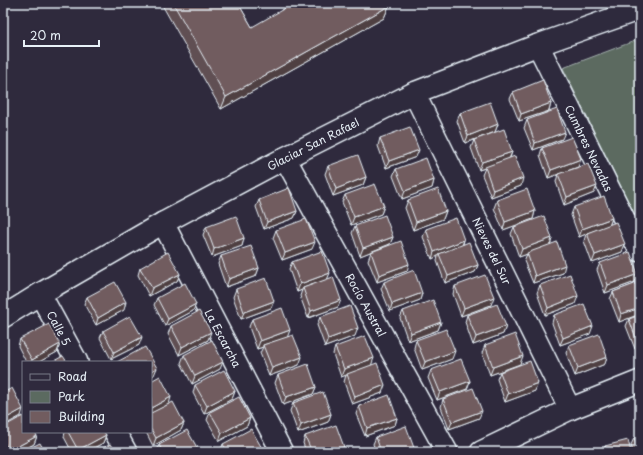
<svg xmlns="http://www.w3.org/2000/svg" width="643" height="455" viewBox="0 0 643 455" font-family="'Playpen Sans',sans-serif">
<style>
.park{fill:#5b6a60;stroke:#a2aeac}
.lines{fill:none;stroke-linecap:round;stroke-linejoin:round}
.street-casing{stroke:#e8f1f8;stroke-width:24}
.street{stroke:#2f2a3d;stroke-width:21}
.wall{fill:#614f52;stroke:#e8f1f8}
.shaded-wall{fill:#4f4042;stroke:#e8f1f8}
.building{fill:#715c5f;stroke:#e8f1f8}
.labels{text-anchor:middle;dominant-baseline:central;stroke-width:4;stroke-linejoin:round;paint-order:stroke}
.street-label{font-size:11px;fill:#e8f1f8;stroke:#2f2a3d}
</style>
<rect width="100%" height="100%" fill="#2f2a3d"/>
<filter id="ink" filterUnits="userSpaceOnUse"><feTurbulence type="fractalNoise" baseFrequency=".025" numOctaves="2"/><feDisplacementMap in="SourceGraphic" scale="8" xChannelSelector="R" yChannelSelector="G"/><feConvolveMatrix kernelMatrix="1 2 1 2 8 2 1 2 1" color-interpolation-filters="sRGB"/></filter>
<g filter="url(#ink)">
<path class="park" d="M 640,39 L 640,226 L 563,68 Z"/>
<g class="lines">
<defs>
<g id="street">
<path d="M 538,45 L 640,251"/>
<path d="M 414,93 L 570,409"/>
<path d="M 285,158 L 447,452"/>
<path d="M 163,223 L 282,452"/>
<path d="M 40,294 L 77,362"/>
<path d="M 3,317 L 40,294 L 163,223 L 285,158 L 414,93 L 538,45 L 640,9"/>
<path d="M 115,432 L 126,452"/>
<path d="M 481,452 L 570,409 L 640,381"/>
</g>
</defs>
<use href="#street" class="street-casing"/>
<use href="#street" class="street"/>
</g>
<g class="wall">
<path d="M 161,3 L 238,3 L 252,27 L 389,6 L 384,18 L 221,109 Z"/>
<path d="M 513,92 L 551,103 L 549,111 L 519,121 L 510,99 Z"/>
<path d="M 460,113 L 498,124 L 495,132 L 465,143 L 457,121 Z"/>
<path d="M 527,120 L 562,139 L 533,150 L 524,128 Z"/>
<path d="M 380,138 L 416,157 L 386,168 L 378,146 Z"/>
<path d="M 474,140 L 512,152 L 510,158 L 521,186 L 491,197 L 482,175 L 485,168 L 479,170 L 471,148 Z"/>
<path d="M 542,148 L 578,167 L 548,178 L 540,155 Z"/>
<path d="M 328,166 L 366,177 L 363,185 L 333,196 L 325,174 Z"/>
<path d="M 396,169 L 434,180 L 432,188 L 402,199 L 393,176 Z"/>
<path d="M 558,174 L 594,193 L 564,205 L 556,182 Z"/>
<path d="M 345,195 L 384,206 L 381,214 L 351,225 L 342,202 Z"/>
<path d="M 259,200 L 297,211 L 294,218 L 264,229 L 256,207 Z"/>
<path d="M 408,200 L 446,211 L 443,219 L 413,230 L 405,208 Z"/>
<path d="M 497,200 L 535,211 L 533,219 L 503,230 L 494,208 Z"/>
<path d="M 574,207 L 612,218 L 610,224 L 622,252 L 592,263 L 584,241 L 586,234 L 579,237 L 571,215 Z"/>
<path d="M 355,226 L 393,237 L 390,244 L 360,256 L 352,233 Z"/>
<path d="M 206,227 L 244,238 L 242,246 L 212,257 L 203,235 Z"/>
<path d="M 514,227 L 552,238 L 550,245 L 563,273 L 533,283 L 524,261 L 527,254 L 519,257 L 511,234 Z"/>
<path d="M 426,229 L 464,240 L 463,245 L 478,265 L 475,272 L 445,283 L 437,261 L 438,256 L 432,259 L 423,237 Z"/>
<path d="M 276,230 L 312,249 L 282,260 L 273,238 Z"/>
<path d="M 371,252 L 407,271 L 377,282 L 368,260 Z"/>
<path d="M 221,256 L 259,268 L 256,276 L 226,287 L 218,264 Z"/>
<path d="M 292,262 L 328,279 L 338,307 L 308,318 L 300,296 L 302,290 L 297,292 L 289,269 Z"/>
<path d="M 600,263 L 635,282 L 605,293 L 597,270 Z"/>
<path d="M 140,268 L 180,274 L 177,281 L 149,296 L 138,275 Z"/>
<path d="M 384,282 L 422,293 L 420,300 L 390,311 L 381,289 Z"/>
<path d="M 640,282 L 640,314 L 619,322 L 610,299 L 613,292 Z"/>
<path d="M 540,285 L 575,304 L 545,315 L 537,293 Z"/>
<path d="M 455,286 L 491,305 L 461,316 L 453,294 Z"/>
<path d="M 236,289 L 271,308 L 241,319 L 233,297 Z"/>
<path d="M 87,297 L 124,310 L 96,325 L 84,304 Z"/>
<path d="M 157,298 L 196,304 L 193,311 L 165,326 L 154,305 Z"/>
<path d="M 403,311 L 441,322 L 438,330 L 408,341 L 400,318 Z"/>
<path d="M 467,315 L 506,326 L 503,334 L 473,345 L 465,322 Z"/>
<path d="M 554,315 L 590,334 L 560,345 L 552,323 Z"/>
<path d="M 320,317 L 355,336 L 325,347 L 317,325 Z"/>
<path d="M 252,319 L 288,337 L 299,365 L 269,376 L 260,353 L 263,347 L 257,349 L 249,327 Z"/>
<path d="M 629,319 L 640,347 L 635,349 L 626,326 Z"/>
<path d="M 171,326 L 208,340 L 179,355 L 168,334 Z"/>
<path d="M 103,331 L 139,345 L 111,359 L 100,338 Z"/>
<path d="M 20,339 L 60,344 L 57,352 L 39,362 L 26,362 L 18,346 Z"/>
<path d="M 416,340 L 452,359 L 422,370 L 414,348 Z"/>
<path d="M 485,345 L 520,364 L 490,375 L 482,353 Z"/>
<path d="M 569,345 L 605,364 L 575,376 L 566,353 Z"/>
<path d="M 335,347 L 371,365 L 382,393 L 352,404 L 344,382 L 346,375 L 341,377 L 333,354 Z"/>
<path d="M 184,355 L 220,369 L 192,384 L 181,363 Z"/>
<path d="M 431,370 L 470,381 L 467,389 L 437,400 L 428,378 Z"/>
<path d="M 500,372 L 535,391 L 505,402 L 497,379 Z"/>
<path d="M 278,375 L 316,387 L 313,394 L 283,405 L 275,383 Z"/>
<path d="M 151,381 L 184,423 L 181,430 L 153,446 L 146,432 L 151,432 Z"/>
<path d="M 195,385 L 235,391 L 232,399 L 204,414 L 193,393 Z"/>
<path d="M 443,399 L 479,418 L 449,429 L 441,407 Z"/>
<path d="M 293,403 L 331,414 L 328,422 L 298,433 L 290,411 Z"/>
<path d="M 359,406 L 397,418 L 395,425 L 365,436 L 356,414 Z"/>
<path d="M 210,412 L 250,418 L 247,426 L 219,441 L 207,420 Z"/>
<path d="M 3,427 L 37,436 L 34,444 L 19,452 L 3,452 Z"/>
<path d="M 65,432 L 104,432 L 106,435 L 103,443 L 86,452 L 72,452 L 64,437 Z"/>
<path d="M 305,436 L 344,447 L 342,452 L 306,452 L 303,443 Z"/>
<path d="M 376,437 L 414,448 L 413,452 L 376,452 L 373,444 Z"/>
<path d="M 634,438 L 640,452 L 633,452 L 631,445 Z"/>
<path d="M 223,444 L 263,450 L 262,452 L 220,452 Z"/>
<path d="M 159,445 L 198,452 L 157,452 Z"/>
<path d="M 605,446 L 631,452 L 603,452 Z"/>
</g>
<g class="shaded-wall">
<path d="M 389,6 L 384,18 L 221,109 L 226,97 Z"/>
<path d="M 551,103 L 549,111 L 519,121 L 521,114 Z"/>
<path d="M 498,124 L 495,132 L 465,143 L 468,136 Z"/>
<path d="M 565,132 L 562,139 L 533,150 L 535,143 Z"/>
<path d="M 419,150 L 416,157 L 386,168 L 389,161 Z"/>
<path d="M 512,152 L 509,159 L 479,170 L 482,162 Z"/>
<path d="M 581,159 L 578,167 L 548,178 L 551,170 Z"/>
<path d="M 366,177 L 363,185 L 333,196 L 336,189 Z"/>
<path d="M 523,178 L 521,186 L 491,197 L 493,190 Z"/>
<path d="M 434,180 L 432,188 L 402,199 L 405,191 Z"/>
<path d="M 597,186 L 594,193 L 564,205 L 567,197 Z"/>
<path d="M 384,206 L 381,214 L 351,225 L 354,217 Z"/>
<path d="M 297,211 L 294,218 L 264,229 L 267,222 Z"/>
<path d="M 446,211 L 443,219 L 413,230 L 416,222 Z"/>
<path d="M 535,211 L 533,219 L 503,230 L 505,222 Z"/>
<path d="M 612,218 L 609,226 L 587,233 L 586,234 L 579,237 L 582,229 Z"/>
<path d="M 393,237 L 390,244 L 360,256 L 363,248 Z"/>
<path d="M 244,238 L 242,246 L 212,257 L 214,249 Z"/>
<path d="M 552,238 L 550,246 L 519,257 L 522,249 Z"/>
<path d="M 464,240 L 461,248 L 439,254 L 438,256 L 432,259 L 434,252 Z"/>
<path d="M 315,242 L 312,249 L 282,260 L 285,253 Z"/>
<path d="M 625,244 L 622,252 L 592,263 L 595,255 Z"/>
<path d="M 409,264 L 407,271 L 377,282 L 379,275 Z"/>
<path d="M 478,265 L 475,272 L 445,283 L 448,276 Z"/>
<path d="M 565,265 L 563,273 L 533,283 L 535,276 Z"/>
<path d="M 259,268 L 256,276 L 226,287 L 229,279 Z"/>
<path d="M 330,273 L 327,280 L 303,288 L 302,290 L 297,292 L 300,284 Z"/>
<path d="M 180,274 L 177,281 L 149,296 L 152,288 Z"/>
<path d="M 638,274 L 635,282 L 605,293 L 608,285 Z"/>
<path d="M 422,293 L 420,300 L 390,311 L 392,304 Z"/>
<path d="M 578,296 L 575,304 L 545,315 L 548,308 Z"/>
<path d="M 494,297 L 491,305 L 461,316 L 464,308 Z"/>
<path d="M 341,300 L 338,307 L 308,318 L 311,311 Z"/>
<path d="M 274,301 L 271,308 L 241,319 L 244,312 Z"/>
<path d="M 126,302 L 124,310 L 96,325 L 98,318 Z"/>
<path d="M 196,304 L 193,311 L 165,326 L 168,319 Z"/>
<path d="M 640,308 L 640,314 L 619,322 L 621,314 Z"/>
<path d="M 441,322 L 438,330 L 408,341 L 411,333 Z"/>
<path d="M 506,326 L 503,334 L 473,345 L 476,337 Z"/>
<path d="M 593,326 L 590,334 L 560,345 L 563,338 Z"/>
<path d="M 358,328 L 355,336 L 325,347 L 328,339 Z"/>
<path d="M 290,330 L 287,338 L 263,345 L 263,347 L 257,349 L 260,341 Z"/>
<path d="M 211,332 L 208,340 L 179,355 L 182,347 Z"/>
<path d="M 142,337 L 139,345 L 111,359 L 114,352 Z"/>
<path d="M 640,340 L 640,347 L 635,349 L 637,341 Z"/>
<path d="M 60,344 L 57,352 L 39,362 L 31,362 L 32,360 Z"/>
<path d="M 455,351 L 452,359 L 422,370 L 425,362 Z"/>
<path d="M 523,356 L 520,364 L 490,375 L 493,367 Z"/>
<path d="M 302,357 L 299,365 L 269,376 L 272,368 Z"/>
<path d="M 607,357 L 605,364 L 575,376 L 578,368 Z"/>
<path d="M 374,358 L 371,366 L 341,377 L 344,369 Z"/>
<path d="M 223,362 L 220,369 L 192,384 L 195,376 Z"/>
<path d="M 157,368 L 154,375 L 151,377 L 151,371 Z"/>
<path d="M 6,380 L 4,387 L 3,388 L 3,382 Z"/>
<path d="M 470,381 L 467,389 L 437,400 L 440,392 Z"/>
<path d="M 538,383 L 535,391 L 505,402 L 508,394 Z"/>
<path d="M 385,385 L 382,393 L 352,404 L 355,397 Z"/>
<path d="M 316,387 L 313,394 L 283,405 L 286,397 Z"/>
<path d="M 235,391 L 232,399 L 204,414 L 207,406 Z"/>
<path d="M 171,397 L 169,404 L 151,414 L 151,408 Z"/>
<path d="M 23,409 L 21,416 L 3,426 L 3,420 Z"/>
<path d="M 482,411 L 479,418 L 449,429 L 452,422 Z"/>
<path d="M 331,414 L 328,422 L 298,433 L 301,425 Z"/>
<path d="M 250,418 L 247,426 L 219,441 L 222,433 Z"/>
<path d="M 397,418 L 395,425 L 365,436 L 367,428 Z"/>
<path d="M 184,423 L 181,430 L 153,446 L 156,438 Z"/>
<path d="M 106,435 L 103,443 L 86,452 L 77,452 L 78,450 Z"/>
<path d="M 37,436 L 34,444 L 19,452 L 9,452 L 9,451 Z"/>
<path d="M 344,447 L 342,452 L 330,452 Z"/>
<path d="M 414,448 L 413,452 L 404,452 Z"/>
</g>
<g class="building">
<path d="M 173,3 L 238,3 L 252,27 L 294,3 L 387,3 L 389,6 L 226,97 Z"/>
<path d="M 543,80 L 551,103 L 521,114 L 513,92 Z"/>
<path d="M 490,102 L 498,124 L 468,136 L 460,113 Z"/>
<path d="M 557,109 L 565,132 L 535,143 L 527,120 Z"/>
<path d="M 410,127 L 419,150 L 389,161 L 380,138 Z"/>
<path d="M 504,129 L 512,152 L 482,162 L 474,140 Z"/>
<path d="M 572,137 L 581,159 L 551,170 L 542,148 Z"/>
<path d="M 358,155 L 366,177 L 336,189 L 328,166 Z"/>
<path d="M 515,156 L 523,178 L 493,190 L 485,167 Z"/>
<path d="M 426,158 L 434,180 L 405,191 L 396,169 Z"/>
<path d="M 588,164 L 597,186 L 567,197 L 558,174 Z"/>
<path d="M 375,184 L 384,206 L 354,217 L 345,195 Z"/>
<path d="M 289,188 L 297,211 L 267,222 L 259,200 Z"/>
<path d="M 438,189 L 446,211 L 416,222 L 408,200 Z"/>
<path d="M 527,189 L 535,211 L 505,222 L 497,200 Z"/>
<path d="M 604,196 L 612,218 L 582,229 L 574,207 Z"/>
<path d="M 385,215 L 393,237 L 363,248 L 355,226 Z"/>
<path d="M 236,216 L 244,238 L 214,249 L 206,227 Z"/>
<path d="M 544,216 L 552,238 L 522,249 L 514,227 Z"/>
<path d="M 456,218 L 464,240 L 434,252 L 426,229 Z"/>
<path d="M 306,219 L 315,242 L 285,253 L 276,230 Z"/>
<path d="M 616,222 L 625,244 L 595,255 L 587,233 Z"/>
<path d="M 401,241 L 409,264 L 379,275 L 371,252 Z"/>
<path d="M 469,242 L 478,265 L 448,276 L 439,254 Z"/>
<path d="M 557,242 L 565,265 L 535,276 L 527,253 Z"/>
<path d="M 251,246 L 259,268 L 229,279 L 221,256 Z"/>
<path d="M 322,251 L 330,273 L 300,284 L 292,262 Z"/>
<path d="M 168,252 L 180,274 L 152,288 L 140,268 Z"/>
<path d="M 630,252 L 638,274 L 608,285 L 600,263 Z"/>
<path d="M 414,270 L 422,293 L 392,304 L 384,282 Z"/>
<path d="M 570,274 L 578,296 L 548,308 L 540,285 Z"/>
<path d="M 485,275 L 494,297 L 464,308 L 455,286 Z"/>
<path d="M 333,277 L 341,300 L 311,311 L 303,288 Z"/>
<path d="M 266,278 L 274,301 L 244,312 L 236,289 Z"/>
<path d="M 115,282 L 126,302 L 98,318 L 87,297 Z"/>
<path d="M 640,282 L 640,308 L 621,314 L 613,292 Z"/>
<path d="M 185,283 L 196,304 L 168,319 L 157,298 Z"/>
<path d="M 433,300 L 441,322 L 411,333 L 403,311 Z"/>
<path d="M 497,304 L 506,326 L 476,337 L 467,315 Z"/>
<path d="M 584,304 L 593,326 L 563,338 L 554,315 Z"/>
<path d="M 350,306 L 358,328 L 328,339 L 320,317 Z"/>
<path d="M 282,308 L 290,330 L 260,341 L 252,319 Z"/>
<path d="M 199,311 L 211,332 L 182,347 L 171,326 Z"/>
<path d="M 640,315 L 640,340 L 637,341 L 629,319 Z"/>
<path d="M 130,316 L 142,337 L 114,352 L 103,331 Z"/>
<path d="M 49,324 L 60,344 L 32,360 L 20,339 Z"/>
<path d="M 446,329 L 455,351 L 425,362 L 416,340 Z"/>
<path d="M 515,334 L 523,356 L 493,367 L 485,345 Z"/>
<path d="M 599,334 L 607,357 L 578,368 L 569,345 Z"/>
<path d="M 293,335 L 302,357 L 272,368 L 263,345 Z"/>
<path d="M 365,336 L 374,358 L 344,369 L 335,347 Z"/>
<path d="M 212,340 L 223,362 L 195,376 L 184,355 Z"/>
<path d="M 145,347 L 157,368 L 151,371 L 151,362 L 117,362 Z"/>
<path d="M 63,356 L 67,362 L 52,362 Z"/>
<path d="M 461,359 L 470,381 L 440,392 L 431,370 Z"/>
<path d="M 530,361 L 538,383 L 508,394 L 500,372 Z"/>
<path d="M 377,363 L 385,385 L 355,397 L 347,374 Z"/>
<path d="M 308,364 L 316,387 L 286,397 L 278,375 Z"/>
<path d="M 224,370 L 235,391 L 207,406 L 195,385 Z"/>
<path d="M 3,374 L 6,380 L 3,382 Z"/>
<path d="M 160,376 L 171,397 L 151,408 L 151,381 Z"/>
<path d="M 12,388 L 23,409 L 3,420 L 3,393 Z"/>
<path d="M 473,388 L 482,411 L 452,422 L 443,399 Z"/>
<path d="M 323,392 L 331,414 L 301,425 L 293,403 Z"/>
<path d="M 389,395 L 397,418 L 367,428 L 359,406 Z"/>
<path d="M 239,397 L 250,418 L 222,433 L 210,412 Z"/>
<path d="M 173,402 L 184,423 L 156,438 L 151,429 L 151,413 Z"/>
<path d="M 23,416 L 23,432 L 35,432 L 37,436 L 9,451 L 3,440 L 3,427 Z"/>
<path d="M 336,425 L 344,447 L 330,452 L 312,452 L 305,436 Z"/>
<path d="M 406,426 L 414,448 L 404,452 L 381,452 L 376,437 Z"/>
<path d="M 251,429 L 263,450 L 260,452 L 227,452 L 223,444 Z"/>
<path d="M 187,430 L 199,451 L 196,452 L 163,452 L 159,445 Z"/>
<path d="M 68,432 L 104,432 L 106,435 L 78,450 Z"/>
<path d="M 640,436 L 640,452 L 638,452 L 634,438 Z"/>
<path d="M 628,440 L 631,452 L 607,452 L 605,446 Z"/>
<path d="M 40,443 L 45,452 L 22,452 Z"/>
<path d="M 111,444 L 116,452 L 96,452 Z"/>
</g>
</g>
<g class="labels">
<g class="street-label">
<text transform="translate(313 144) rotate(-27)">Glaciar San Rafael</text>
<text transform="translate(589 148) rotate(64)">Cumbres Nevadas</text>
<text transform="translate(492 251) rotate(64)">Nieves del Sur</text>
<text transform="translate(366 305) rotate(61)">Rocío Austral</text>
<text transform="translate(59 328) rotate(62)">Calle 5</text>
<text transform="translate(223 338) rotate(62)">La Escarcha</text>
</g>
</g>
<rect width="643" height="455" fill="none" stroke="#2f2a3d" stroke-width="16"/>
<rect x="8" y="8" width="627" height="439" fill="none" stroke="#e8f1f8" stroke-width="1.5" filter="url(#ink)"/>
<rect x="22" y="361" width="130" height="72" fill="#2f2a3d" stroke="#797a88"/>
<rect x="30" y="374" width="20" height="6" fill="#2f2a3d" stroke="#797a88"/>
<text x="58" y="381" font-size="12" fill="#e8f1f8">Road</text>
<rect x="30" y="391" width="20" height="12" fill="#5b6a60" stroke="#797a88"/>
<text x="58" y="401" font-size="12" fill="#e8f1f8">Park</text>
<rect x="30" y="411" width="20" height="12" fill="#715c5f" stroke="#797a88"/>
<text x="58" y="421" font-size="12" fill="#e8f1f8">Building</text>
<path d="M24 40v6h75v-6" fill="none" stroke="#e8f1f8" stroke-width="2"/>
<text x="30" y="40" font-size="12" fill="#e8f1f8" stroke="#2f2a3d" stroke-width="3" paint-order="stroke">20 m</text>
</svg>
